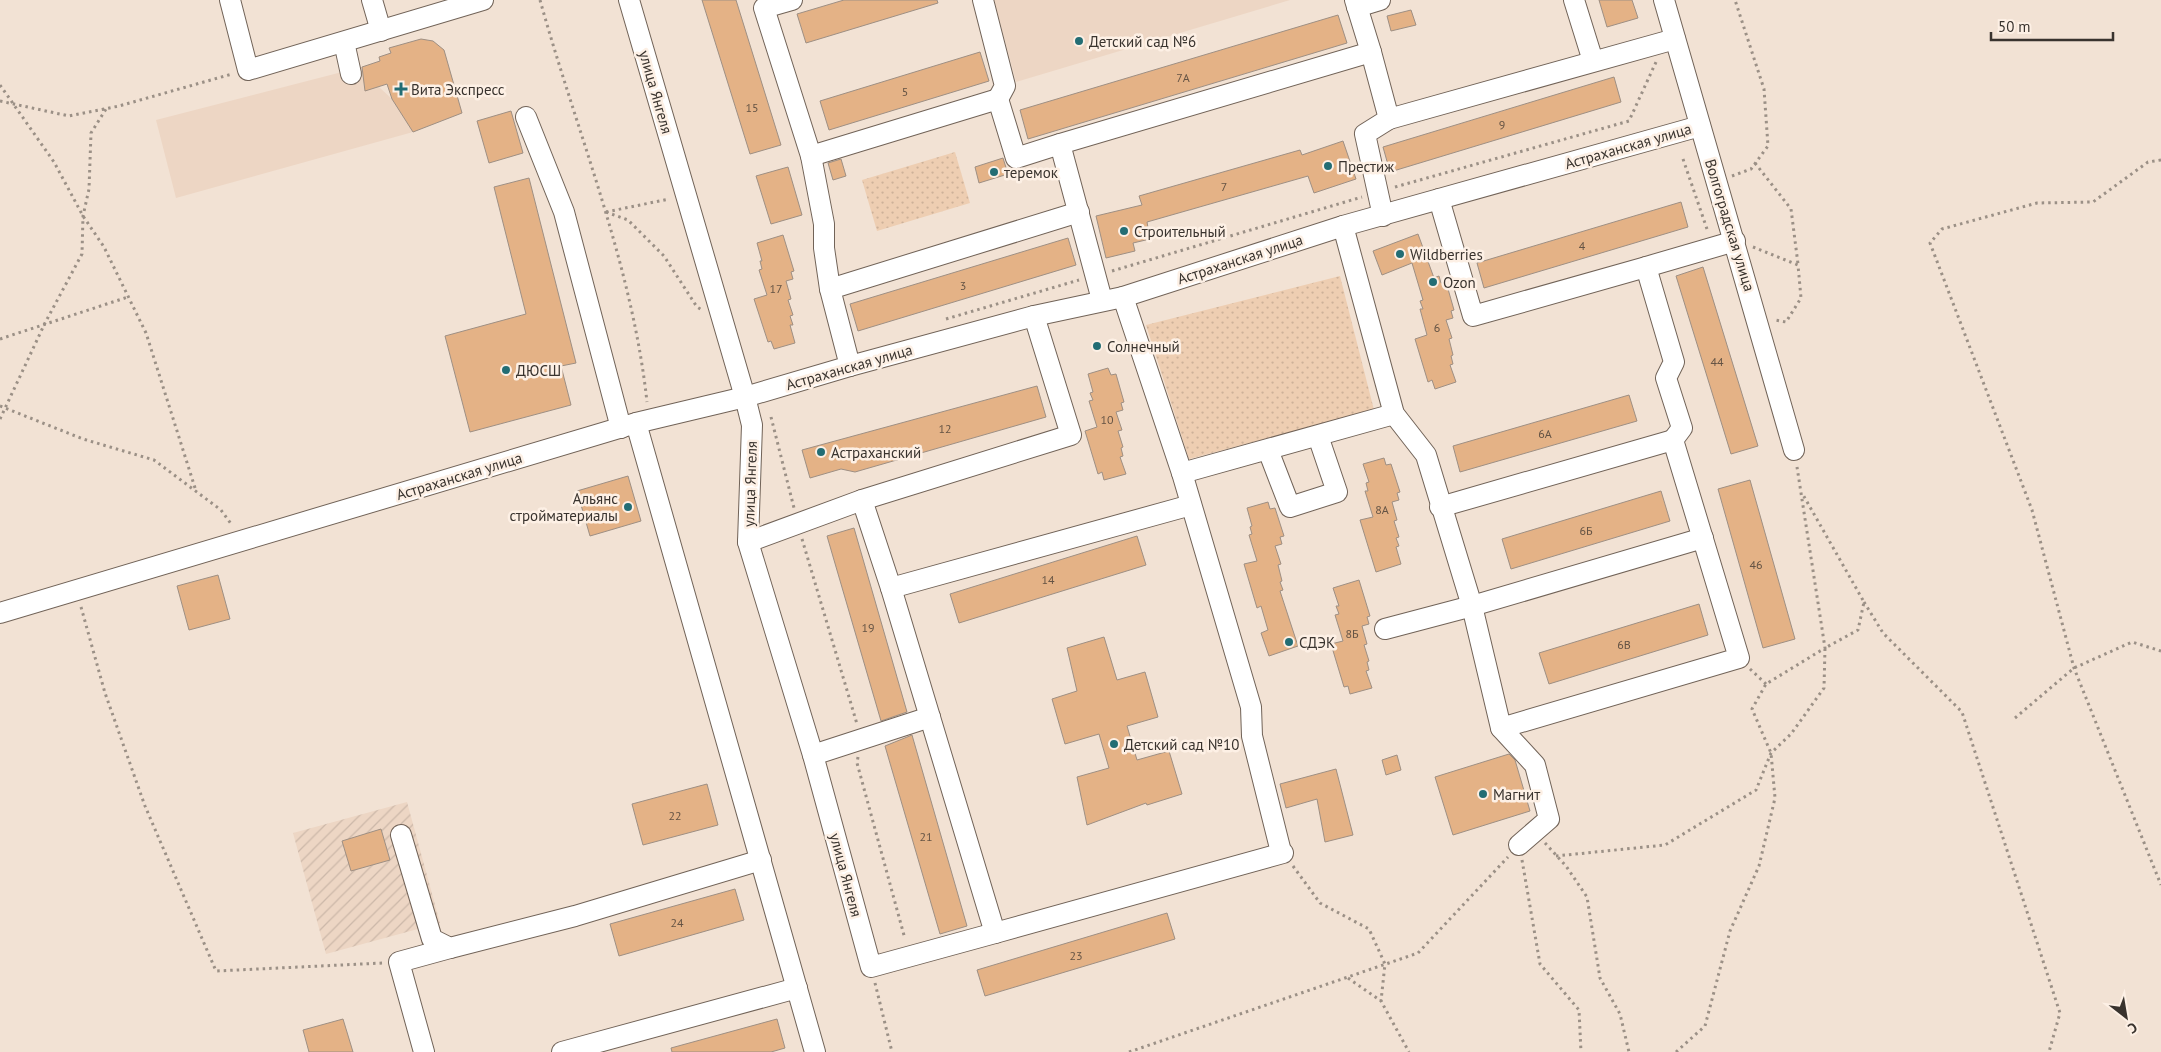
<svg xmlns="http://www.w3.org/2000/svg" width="2161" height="1052" viewBox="0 0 2161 1052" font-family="'PT Sans',sans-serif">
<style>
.built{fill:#edd6c4}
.industrial{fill:url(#industrial-furrows)}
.green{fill:url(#green-dots)}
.building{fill:#e4b286;stroke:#9e8f83}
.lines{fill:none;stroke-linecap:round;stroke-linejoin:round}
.minor-casing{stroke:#716358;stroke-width:22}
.path{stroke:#9b9086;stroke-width:3;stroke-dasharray:2.5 4;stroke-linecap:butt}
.minor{stroke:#fff;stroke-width:20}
.poi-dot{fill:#236d74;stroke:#fdf0e5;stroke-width:2}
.labels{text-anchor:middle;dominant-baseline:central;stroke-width:5;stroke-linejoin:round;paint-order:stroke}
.number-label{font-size:12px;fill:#645344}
.poi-label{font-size:15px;fill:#39332e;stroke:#fdf0e5;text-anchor:start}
.street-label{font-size:15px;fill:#39332e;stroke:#fdf0e5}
</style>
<defs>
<pattern id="industrial-furrows" width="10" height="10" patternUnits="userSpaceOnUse" patternTransform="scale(1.25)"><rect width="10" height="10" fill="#edd6c4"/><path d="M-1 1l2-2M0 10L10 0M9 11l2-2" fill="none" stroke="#ccb8a9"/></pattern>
<pattern id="green-dots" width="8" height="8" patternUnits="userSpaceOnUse" patternTransform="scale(1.25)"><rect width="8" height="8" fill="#eeceb2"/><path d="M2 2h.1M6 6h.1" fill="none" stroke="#cdb199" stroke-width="1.8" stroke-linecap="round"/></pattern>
</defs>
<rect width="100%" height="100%" fill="#f2e2d4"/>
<g class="built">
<path d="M 994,0 L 1290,0 L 1016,82 Z"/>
<path d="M 373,64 L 379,87 L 392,99 L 413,132 L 176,198 L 156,120 Z"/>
</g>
<path class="industrial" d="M 407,802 L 440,923 L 326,954 L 293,833 Z"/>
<g class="green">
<path d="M 955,152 L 970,203 L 877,231 L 862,180 Z"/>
<path d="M 1340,276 L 1374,410 L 1189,459 L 1146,325 Z"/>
</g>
<g class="building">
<path d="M 702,0 L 736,0 L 781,145 L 750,154 Z"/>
<path d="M 844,0 L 937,0 L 938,3 L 806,43 L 797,14 Z"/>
<path d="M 1599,0 L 1632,0 L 1638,18 L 1607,27 Z"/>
<path d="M 1411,10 L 1416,25 L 1391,31 L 1387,16 Z"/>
<path d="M 1338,15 L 1347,43 L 1028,139 L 1020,110 Z"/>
<path d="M 421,39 L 433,41 L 444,50 L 462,113 L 413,132 L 392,99 L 387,84 L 365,91 L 362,67 L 380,61 L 379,57 L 391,53 L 389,48 Z"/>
<path d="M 980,52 L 989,81 L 829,130 L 820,101 Z"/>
<path d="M 1614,77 L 1621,102 L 1390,172 L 1383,147 Z"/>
<path d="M 511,111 L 523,153 L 489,163 L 477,121 Z"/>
<path d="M 1343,141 L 1356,179 L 1314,193 L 1308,176 L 1147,222 L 1150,239 L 1133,243 L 1135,251 L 1106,258 L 1096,216 L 1142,205 L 1139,196 L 1300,150 L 1302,155 Z"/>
<path d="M 1003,158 L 1008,174 L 979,183 L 975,167 Z"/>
<path d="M 841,159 L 846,176 L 833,180 L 828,163 Z"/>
<path d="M 788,167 L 802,215 L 771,224 L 756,176 Z"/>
<path d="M 529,178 L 576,363 L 561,366 L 571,405 L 470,432 L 445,336 L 526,314 L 494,187 Z"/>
<path d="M 1681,202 L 1688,227 L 1484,288 L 1477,263 Z"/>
<path d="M 1418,234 L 1434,278 L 1439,276 L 1441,283 L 1446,282 L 1454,310 L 1451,311 L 1453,318 L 1446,320 L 1452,338 L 1449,339 L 1453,355 L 1451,356 L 1453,364 L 1450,365 L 1456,382 L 1435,389 L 1432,380 L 1428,382 L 1415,339 L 1427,335 L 1420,309 L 1423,309 L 1420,301 L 1423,300 L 1412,263 L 1382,275 L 1373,251 Z"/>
<path d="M 783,235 L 794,271 L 791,272 L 793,279 L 786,281 L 791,299 L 788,300 L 793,315 L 790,316 L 793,325 L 790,325 L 795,343 L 774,349 L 771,341 L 768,342 L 754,299 L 767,295 L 759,270 L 762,269 L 760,261 L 762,261 L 757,243 Z"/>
<path d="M 1068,238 L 1076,265 L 858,331 L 850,304 Z"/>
<path d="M 1703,267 L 1758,446 L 1731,454 L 1676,276 Z"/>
<path d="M 1108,368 L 1111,375 L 1116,374 L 1124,402 L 1121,403 L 1123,410 L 1116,412 L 1122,430 L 1118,431 L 1123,447 L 1121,448 L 1123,456 L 1120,457 L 1126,474 L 1104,480 L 1102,472 L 1098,474 L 1085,431 L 1097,427 L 1089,401 L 1093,400 L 1090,393 L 1093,392 L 1088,374 Z"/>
<path d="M 1037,386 L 1046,417 L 855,472 L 841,469 L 810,478 L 802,450 Z"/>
<path d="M 1629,395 L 1637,421 L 1460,472 L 1453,446 Z"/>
<path d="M 1384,458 L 1386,465 L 1391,464 L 1400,492 L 1397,493 L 1399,500 L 1392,502 L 1397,520 L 1394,521 L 1399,537 L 1396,538 L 1399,546 L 1396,547 L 1401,564 L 1376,572 L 1360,520 L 1373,517 L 1365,491 L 1368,491 L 1366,483 L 1369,482 L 1363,464 Z"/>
<path d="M 628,476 L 641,521 L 590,536 L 577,491 Z"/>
<path d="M 1750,480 L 1795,639 L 1763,648 L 1718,489 Z"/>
<path d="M 1661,491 L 1670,521 L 1511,569 L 1502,539 Z"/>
<path d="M 1268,502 L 1270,509 L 1275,508 L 1284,536 L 1280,537 L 1282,544 L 1275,546 L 1281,564 L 1278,565 L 1282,581 L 1280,582 L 1283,590 L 1280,591 L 1298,646 L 1269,656 L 1261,633 L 1268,630 L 1261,606 L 1257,608 L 1244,564 L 1257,561 L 1249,535 L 1252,534 L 1250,527 L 1252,526 L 1247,508 Z"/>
<path d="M 854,528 L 907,712 L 881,721 L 827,536 Z"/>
<path d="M 1137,536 L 1146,565 L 959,623 L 950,594 Z"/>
<path d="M 218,575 L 230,619 L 189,630 L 177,586 Z"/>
<path d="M 1359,580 L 1370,616 L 1367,617 L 1369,624 L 1362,626 L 1367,644 L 1364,645 L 1369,661 L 1367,662 L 1369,670 L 1366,671 L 1372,688 L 1350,694 L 1348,686 L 1344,687 L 1331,644 L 1343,641 L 1335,615 L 1339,614 L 1336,606 L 1339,606 L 1333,588 Z"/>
<path d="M 1699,604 L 1708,635 L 1549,684 L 1539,653 Z"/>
<path d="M 1104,637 L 1117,680 L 1145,672 L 1158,717 L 1127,726 L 1137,760 L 1169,751 L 1182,794 L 1147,805 L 1146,803 L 1087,825 L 1077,777 L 1109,768 L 1099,734 L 1065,744 L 1052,699 L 1077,691 L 1067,648 Z"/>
<path d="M 912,735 L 967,926 L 940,934 L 885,746 Z"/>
<path d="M 1509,754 L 1515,760 L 1530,811 L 1453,835 L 1435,777 Z"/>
<path d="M 1397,755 L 1401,770 L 1386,775 L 1382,760 Z"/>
<path d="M 1336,769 L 1353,835 L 1325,842 L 1317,799 L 1286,808 L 1280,784 Z"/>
<path d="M 707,784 L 718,825 L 643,845 L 632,804 Z"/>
<path d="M 381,829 L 390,860 L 351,871 L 342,841 Z"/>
<path d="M 735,889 L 744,920 L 619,956 L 610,924 Z"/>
<path d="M 1167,913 L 1175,939 L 985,996 L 977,970 Z"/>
<path d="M 343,1019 L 353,1052 L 309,1052 L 303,1030 Z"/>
<path d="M 777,1019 L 785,1048 L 771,1052 L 672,1052 L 671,1048 Z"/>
</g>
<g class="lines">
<defs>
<g id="minor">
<path d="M 230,0 L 248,70 L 483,0"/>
<path d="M 372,0 L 381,31"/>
<path d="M 629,0 L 745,397 L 752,425 L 748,542 L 813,755 L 871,967 L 995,933 L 891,588 L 862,500"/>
<path d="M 792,0 L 764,8 L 811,156 L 998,99 L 1016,158 L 1060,144 L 1102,300"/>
<path d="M 983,0 L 1005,86 L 998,99"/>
<path d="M 1355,0 L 1371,52"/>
<path d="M 1574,0 L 1593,61"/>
<path d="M 1664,0 L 1794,450"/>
<path d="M 1357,7 L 1380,0"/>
<path d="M 344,42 L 351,74"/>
<path d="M 526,117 L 564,212 L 621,428"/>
<path d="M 1389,119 L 1675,39"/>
<path d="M 1060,144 L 1371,52 L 1389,119 L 1365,134 L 1383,216"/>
<path d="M 811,156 L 824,224 L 824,248 L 830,289"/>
<path d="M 1439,199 L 1473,316 L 1646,267"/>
<path d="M 1343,226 L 1394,414 L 1426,455 L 1472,606 L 1501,728 L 1739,658 L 1673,440 L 1682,428 L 1666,378 L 1674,362 L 1646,267 L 1735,241"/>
<path d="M 1123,297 L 1182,473 L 1251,707 L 1252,736 L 1281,852"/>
<path d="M 850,366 L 830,289 L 1079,212"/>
<path d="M 636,423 L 815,1052"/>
<path d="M 1268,450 L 1290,507 L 1337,492 L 1318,436"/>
<path d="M 1182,473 L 1394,414"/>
<path d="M 1440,507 L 1673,440"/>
<path d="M 748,542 L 862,500 L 1071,435 L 1034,316"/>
<path d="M 891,588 L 1191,505"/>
<path d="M 0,613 L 636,423 L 745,397 L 850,366 L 1034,316 L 1123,297 L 1343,226 L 1700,126"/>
<path d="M 1385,629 L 1472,606 L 1703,538"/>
<path d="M 1501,728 L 1535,765 L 1549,819 L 1519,845"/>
<path d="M 813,755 L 930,717"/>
<path d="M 401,835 L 432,939 L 450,948 L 575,916 L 761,860"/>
<path d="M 995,933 L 1283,853"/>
<path d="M 424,1052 L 399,962 L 450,948"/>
<path d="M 562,1052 L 797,988"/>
</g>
</defs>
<use href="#minor" class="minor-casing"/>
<g class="path">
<path d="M 540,0 C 577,133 632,264 647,402"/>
<path d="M 0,85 L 54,162 L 83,216 L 104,247 L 146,333 L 196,491"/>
<path d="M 0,101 L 69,116 L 119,106 L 232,74"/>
<path d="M 1683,159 L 1708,232"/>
<path d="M 2161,160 L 2148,162 L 2093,202 L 2037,203 L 1942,229 L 1930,243 L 2032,510 L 2074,668 L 2161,885"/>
<path d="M 1755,163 L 1791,209 L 1798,264"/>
<path d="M 1732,176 L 1751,169 L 1768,146 L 1764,89 L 1735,0"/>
<path d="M 1395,187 L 1629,121 L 1656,62"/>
<path d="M 606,212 L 628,220 L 664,256 L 697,307 L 702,310"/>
<path d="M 606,212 L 669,199"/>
<path d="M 1753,247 L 1798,265 L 1801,298 L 1786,322 L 1775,320"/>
<path d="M 1112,271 L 1362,197"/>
<path d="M 946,319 L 1079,280"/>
<path d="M 0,339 L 128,297"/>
<path d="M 0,406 L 83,439 L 154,460 L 221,510 L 232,525"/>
<path d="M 771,417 L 794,508"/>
<path d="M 0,419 L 45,323 L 82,254 L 83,216 L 89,189 L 91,133 L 106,109"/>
<path d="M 802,539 L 857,724"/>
<path d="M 1864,602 L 1883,633 L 1962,712 L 2060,1013 L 2049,1052"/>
<path d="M 81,607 L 105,693 L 145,806 L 216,971 L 383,963"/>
<path d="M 1750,669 L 1766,684"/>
<path d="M 2015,718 L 2074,668 L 2132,642 L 2161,651"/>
<path d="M 858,757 L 857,763 L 905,939"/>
<path d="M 1545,843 L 1566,866 L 1587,897 L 1600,978 L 1620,1014 L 1629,1052"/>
<path d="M 1556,856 L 1665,845 L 1756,790 L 1771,753 L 1791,734 L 1824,688 L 1825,648 L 1858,630 L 1864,602 L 1802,493"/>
<path d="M 1522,860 L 1540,964 L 1579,1010 L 1581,1052"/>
<path d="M 1293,866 L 1320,903 L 1369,929 L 1385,964 L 1381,1001"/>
<path d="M 1348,978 L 1381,1001 L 1409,1052"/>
<path d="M 875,983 L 892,1052"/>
<path d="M 1129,1052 L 1418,953 L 1508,857"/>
<path d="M 1676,1052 L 1705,1026 L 1730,931 L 1759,866 L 1775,798 L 1771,753 L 1752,709 L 1766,684 L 1825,648 L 1797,467"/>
</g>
<use href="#minor" class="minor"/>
</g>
<g class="poi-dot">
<circle cx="1079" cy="41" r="5"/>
<path d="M398.5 81.5h5v5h5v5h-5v5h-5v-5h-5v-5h5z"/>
<circle cx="1328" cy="166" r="5"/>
<circle cx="994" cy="172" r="5"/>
<circle cx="1124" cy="231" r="5"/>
<circle cx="1400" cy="254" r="5"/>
<circle cx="1433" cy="282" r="5"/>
<circle cx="1097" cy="346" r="5"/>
<circle cx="506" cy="370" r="5"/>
<circle cx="821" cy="452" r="5"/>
<circle cx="628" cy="507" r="5"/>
<circle cx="1289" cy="642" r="5"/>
<circle cx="1114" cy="744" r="5"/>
<circle cx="1483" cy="794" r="5"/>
</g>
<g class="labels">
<g class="number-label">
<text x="1183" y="77">7А</text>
<text x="905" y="91">5</text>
<text x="752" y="107">15</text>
<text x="1502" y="124">9</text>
<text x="1224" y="186">7</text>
<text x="1582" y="245">4</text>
<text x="963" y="285">3</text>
<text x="776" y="288">17</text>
<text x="1437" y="327">6</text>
<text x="1717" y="361">44</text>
<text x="1107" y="419">10</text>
<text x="945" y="428">12</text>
<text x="1545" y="433">6А</text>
<text x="1382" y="509">8А</text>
<text x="1586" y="530">6Б</text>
<text x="1756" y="564">46</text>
<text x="1048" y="579">14</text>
<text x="868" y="627">19</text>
<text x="1352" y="633">8Б</text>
<text x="1624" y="644">6В</text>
<text x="675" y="815">22</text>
<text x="926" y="836">21</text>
<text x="677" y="922">24</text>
<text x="1076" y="955">23</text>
</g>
<g class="poi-label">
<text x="1089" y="41">Детский сад №6</text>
<text x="411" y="89">Вита Экспресс</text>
<text x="1338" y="166">Престиж</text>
<text x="1004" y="172">теремок</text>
<text x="1134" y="231">Строительный</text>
<text x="1410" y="254">Wildberries</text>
<text x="1443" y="282">Ozon</text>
<text x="1107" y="346">Солнечный</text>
<text x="516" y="370">ДЮСШ</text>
<text x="831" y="452">Астраханский</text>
<text x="618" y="498" text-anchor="end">Альянс<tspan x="618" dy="17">стройматериалы</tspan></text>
<text x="1299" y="642">СДЭК</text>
<text x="1124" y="744">Детский сад №10</text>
<text x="1493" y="794">Магнит</text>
</g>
<g class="street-label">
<text transform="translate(656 92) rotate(74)">улица Янгеля</text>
<text transform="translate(1628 146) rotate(-16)">Астраханская улица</text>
<text transform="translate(1730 225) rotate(73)">Волгоградская улица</text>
<text transform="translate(1240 259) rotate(-18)">Астраханская улица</text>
<text transform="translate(849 367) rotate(-16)">Астраханская улица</text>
<text transform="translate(459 476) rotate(-17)">Астраханская улица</text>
<text transform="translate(750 484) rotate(-88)">улица Янгеля</text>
<text transform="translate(846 875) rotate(75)">улица Янгеля</text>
</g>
</g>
<g transform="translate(2126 1017) rotate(149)" stroke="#fdf0e5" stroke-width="4" paint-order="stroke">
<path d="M0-4L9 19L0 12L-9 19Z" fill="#39332e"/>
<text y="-8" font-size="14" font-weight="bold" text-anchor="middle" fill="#39332e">С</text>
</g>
<path d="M1991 32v8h122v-8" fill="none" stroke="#39332e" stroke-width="2.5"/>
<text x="1998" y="32" font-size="15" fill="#39332e" stroke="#fdf0e5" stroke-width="4" paint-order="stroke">50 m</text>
</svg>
